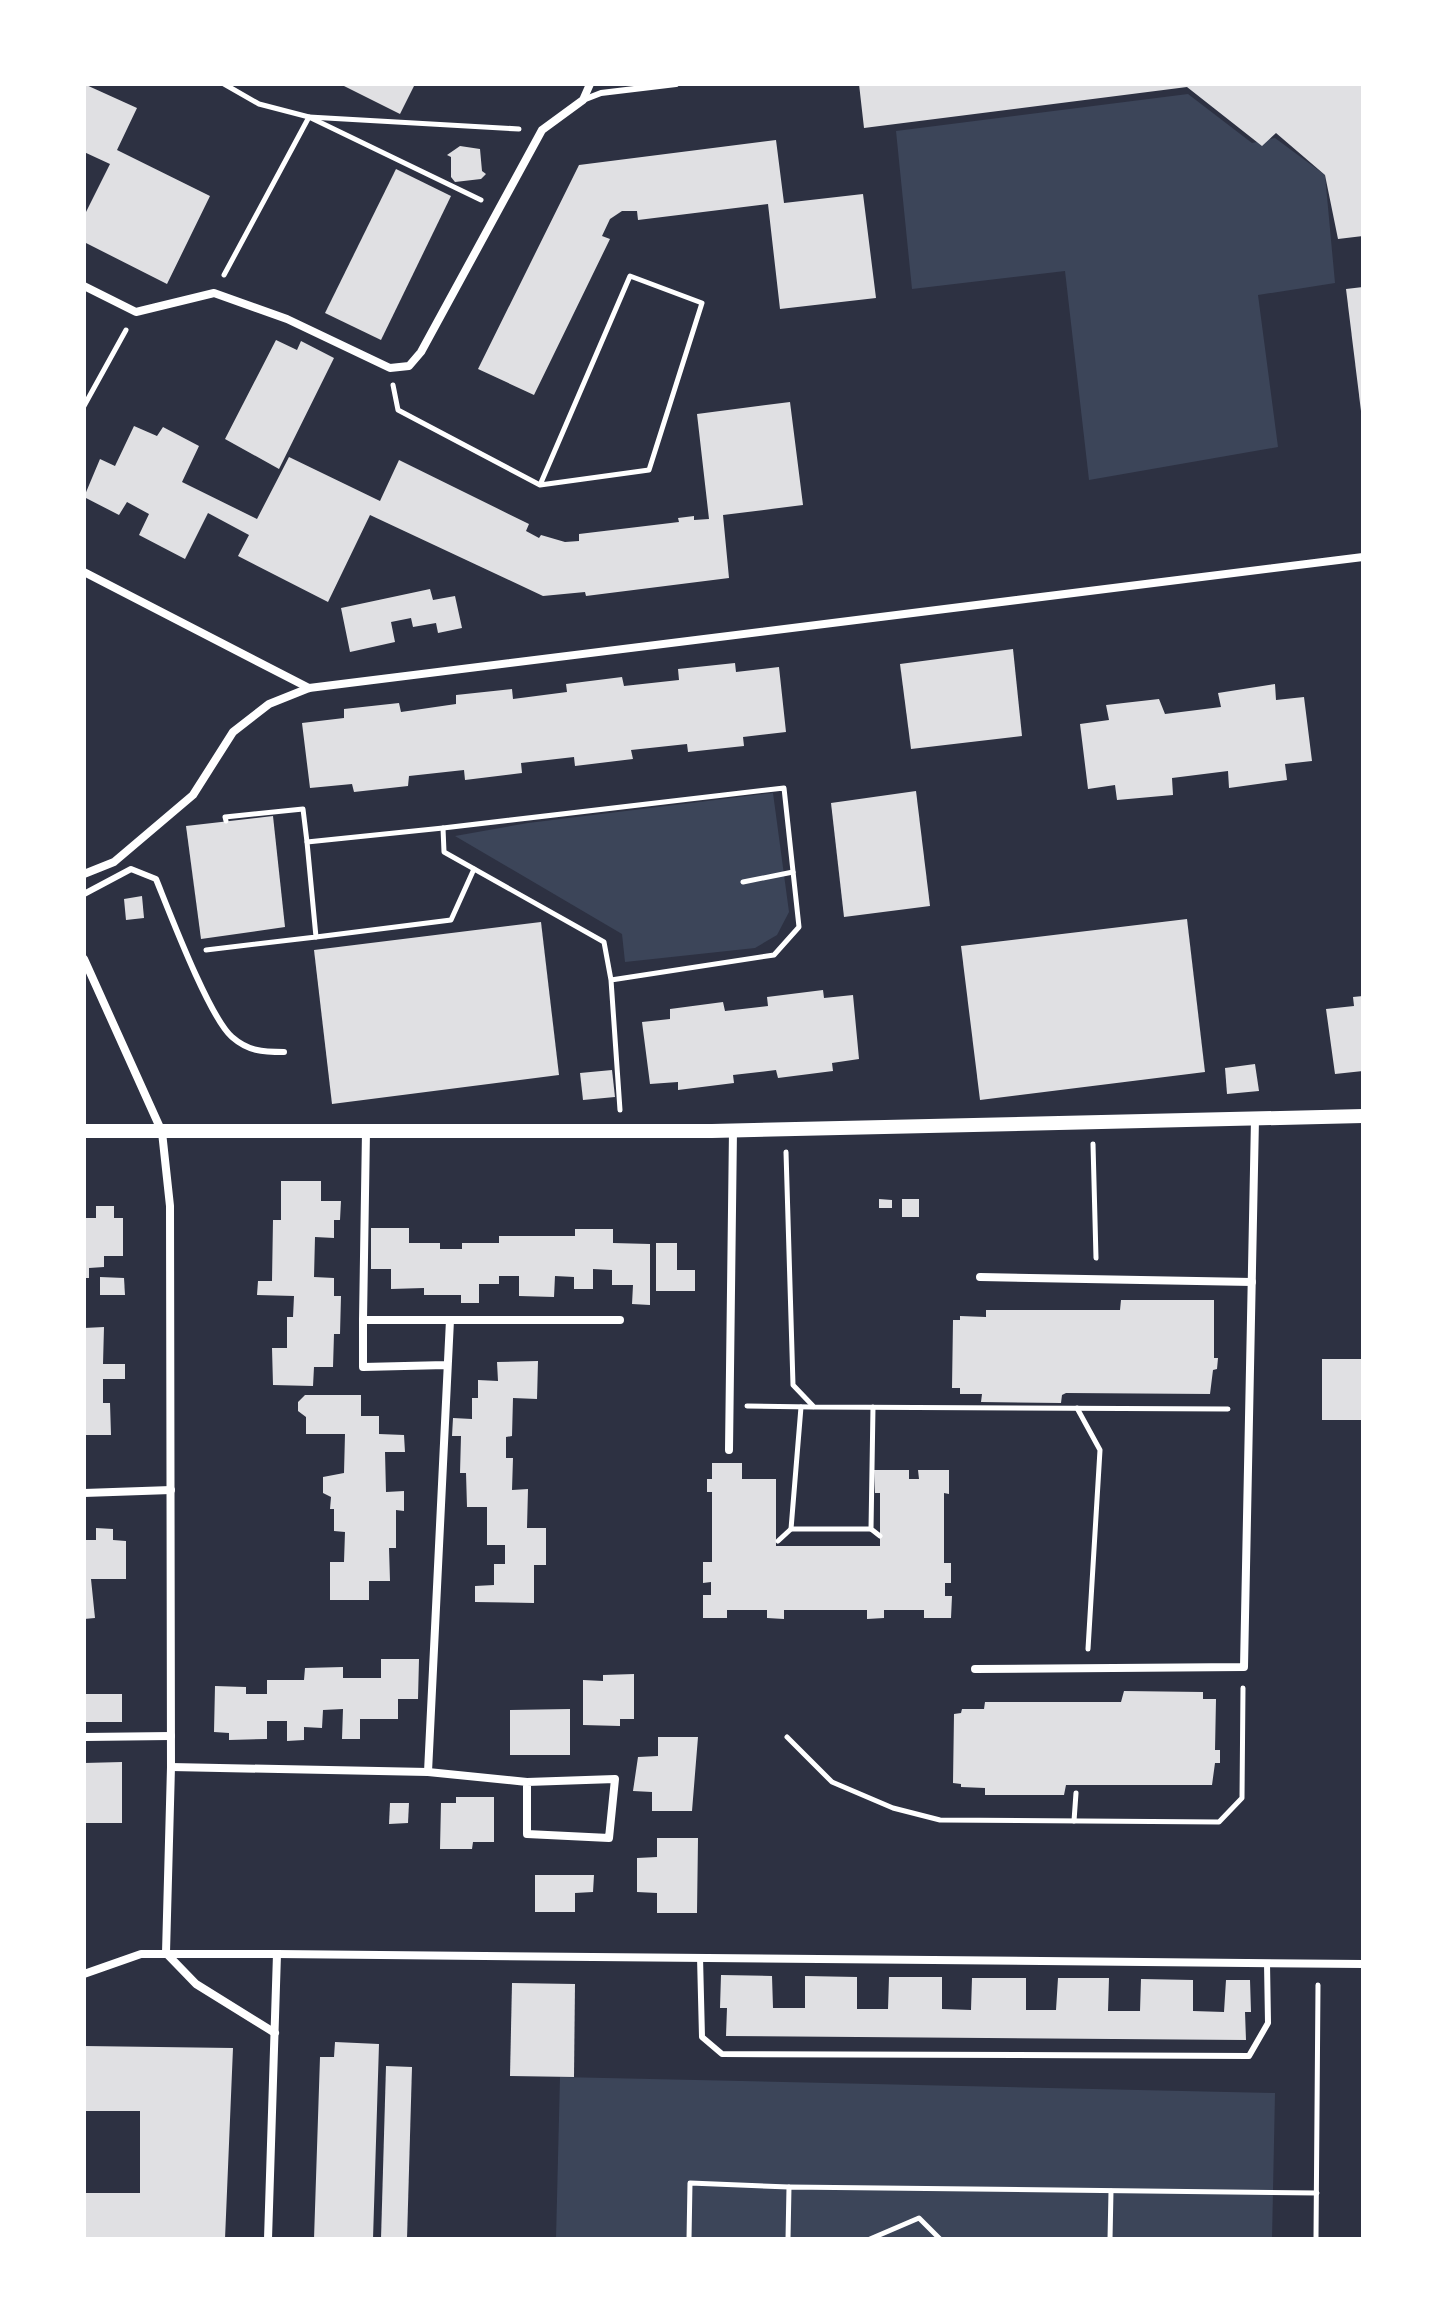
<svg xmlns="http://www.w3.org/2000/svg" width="1447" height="2323" viewBox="0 0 1447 2323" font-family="'Crimson Pro',serif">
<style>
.green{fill:#3c4559}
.building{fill:#e0e0e3}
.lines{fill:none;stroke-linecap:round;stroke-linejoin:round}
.path{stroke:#fff;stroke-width:5}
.service{stroke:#fff;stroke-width:6}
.minor{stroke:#fff;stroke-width:8}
.tertiary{stroke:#fff;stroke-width:14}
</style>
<rect width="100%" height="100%" fill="#2d3142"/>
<g class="green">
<path d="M 1188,94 L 1252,143 L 1275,138 L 1325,175 L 1335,283 L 1258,295 L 1278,447 L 1089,480 L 1065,271 L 912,289 L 896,131 Z"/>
<path d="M 773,793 L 789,912 L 777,935 L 755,948 L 625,962 L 622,934 L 455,836 L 528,823 Z"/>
<path d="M 560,2077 L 1275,2093 L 1272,2239 L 556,2239 Z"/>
</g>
<g class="building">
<path d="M 84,84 L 137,108 L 117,150 L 210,196 L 167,284 L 84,242 L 84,216 L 110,164 L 84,152 Z"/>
<path d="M 340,84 L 415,84 L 400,114 Z"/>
<path d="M 859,84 L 1363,84 L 1363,236 L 1338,239 L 1325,175 L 1276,133 L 1262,146 L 1187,87 L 864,128 Z"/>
<path d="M 776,140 L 784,203 L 863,194 L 876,298 L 780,309 L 768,204 L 638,220 L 637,211 L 622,211 L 610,219 L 602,236 L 610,239 L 534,395 L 478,369 L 579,165 Z"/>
<path d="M 460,146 L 480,149 L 482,171 L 486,174 L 481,179 L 455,182 L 451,177 L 451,157 L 447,155 Z"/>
<path d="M 396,169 L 451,196 L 381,340 L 325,313 Z"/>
<path d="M 1363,287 L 1363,411 L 1361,411 L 1346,289 Z"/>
<path d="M 276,340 L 297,350 L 301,341 L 334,358 L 279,469 L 225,439 Z"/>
<path d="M 790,402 L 803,505 L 723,515 L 729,578 L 586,596 L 585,592 L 543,596 L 370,515 L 328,602 L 238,556 L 249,535 L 208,513 L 185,559 L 139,535 L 149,514 L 127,502 L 119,515 L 84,497 L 100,459 L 115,466 L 134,426 L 157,436 L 163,427 L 199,446 L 182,482 L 257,519 L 289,457 L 380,501 L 399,460 L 529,524 L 526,531 L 539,538 L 541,535 L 565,542 L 579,541 L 579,534 L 679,522 L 678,518 L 694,516 L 694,520 L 709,519 L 697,414 Z"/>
<path d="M 430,589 L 433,600 L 455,596 L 462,628 L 438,633 L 436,623 L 413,627 L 411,618 L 391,622 L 395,642 L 350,652 L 341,608 Z"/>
<path d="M 1013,649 L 1022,736 L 911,749 L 900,664 Z"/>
<path d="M 735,663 L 736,672 L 779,667 L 786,732 L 743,737 L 744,746 L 688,752 L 687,744 L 631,750 L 633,759 L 575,766 L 574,757 L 521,763 L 522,773 L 465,780 L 464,770 L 409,776 L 408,786 L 354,792 L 352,784 L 310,788 L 302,723 L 344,718 L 344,709 L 399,703 L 401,712 L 456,704 L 456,695 L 512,689 L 513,699 L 567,692 L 566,684 L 622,677 L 624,686 L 679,680 L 678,669 Z"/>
<path d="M 1275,684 L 1276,700 L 1304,697 L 1312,761 L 1285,764 L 1287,780 L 1229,788 L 1228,771 L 1172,778 L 1173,795 L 1117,800 L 1115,785 L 1088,789 L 1080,724 L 1109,720 L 1106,705 L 1159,699 L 1165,714 L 1221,707 L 1218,693 Z"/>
<path d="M 916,791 L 930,906 L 844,917 L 831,803 Z"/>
<path d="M 273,816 L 285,927 L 201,939 L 186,826 Z"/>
<path d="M 142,896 L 144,918 L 126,920 L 124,899 Z"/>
<path d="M 1187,919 L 1205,1072 L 980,1100 L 961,946 Z"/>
<path d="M 541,922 L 559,1075 L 332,1104 L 314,950 Z"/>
<path d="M 823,990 L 824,998 L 853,995 L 859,1059 L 832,1063 L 833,1071 L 778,1078 L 776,1070 L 733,1075 L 734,1083 L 678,1090 L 678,1082 L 650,1084 L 642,1022 L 670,1019 L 670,1009 L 723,1002 L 725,1011 L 768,1006 L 767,997 Z"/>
<path d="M 1363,996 L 1363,1071 L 1335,1074 L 1326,1009 L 1354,1006 L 1353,997 Z"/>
<path d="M 1255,1064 L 1259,1091 L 1227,1094 L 1225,1068 Z"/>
<path d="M 612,1070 L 615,1097 L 583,1100 L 580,1073 Z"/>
<path d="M 281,1181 L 321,1181 L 321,1201 L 341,1201 L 340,1220 L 334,1220 L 334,1238 L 315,1237 L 314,1277 L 334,1278 L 334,1296 L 341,1296 L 340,1334 L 334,1334 L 333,1367 L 314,1367 L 313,1386 L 273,1385 L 272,1348 L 287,1348 L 287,1317 L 293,1317 L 294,1296 L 257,1295 L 258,1281 L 272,1281 L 273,1220 L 281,1220 Z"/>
<path d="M 879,1199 L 892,1200 L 892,1208 L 879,1208 Z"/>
<rect x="902" y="1199" width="17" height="18"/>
<path d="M 96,1206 L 114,1206 L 114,1218 L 123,1218 L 123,1256 L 104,1256 L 104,1267 L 89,1268 L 89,1278 L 84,1278 L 84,1218 L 96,1218 Z"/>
<path d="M 371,1228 L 409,1228 L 409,1243 L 440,1243 L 440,1249 L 462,1249 L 462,1243 L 499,1243 L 499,1236 L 575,1236 L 575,1229 L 613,1229 L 613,1243 L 650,1244 L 650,1305 L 632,1304 L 633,1285 L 612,1285 L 612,1270 L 593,1269 L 593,1289 L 574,1289 L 574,1277 L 555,1276 L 554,1297 L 519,1296 L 519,1276 L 499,1276 L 499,1284 L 479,1284 L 479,1303 L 461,1303 L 461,1295 L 424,1295 L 424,1288 L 391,1289 L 391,1269 L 371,1269 Z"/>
<path d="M 656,1243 L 677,1243 L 677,1270 L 695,1270 L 695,1291 L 656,1291 Z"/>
<path d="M 100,1277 L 124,1278 L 125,1295 L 100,1295 Z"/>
<path d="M 1121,1300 L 1214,1300 L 1214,1358 L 1218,1358 L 1217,1369 L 1213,1370 L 1210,1394 L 1066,1393 L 1062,1395 L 1061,1403 L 981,1402 L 982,1394 L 960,1394 L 960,1388 L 952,1388 L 953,1320 L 960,1320 L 960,1316 L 986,1317 L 986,1310 L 1120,1310 Z"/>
<path d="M 104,1327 L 103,1364 L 125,1364 L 125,1379 L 103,1379 L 103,1403 L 110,1403 L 111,1435 L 84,1435 L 84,1328 Z"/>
<rect x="1322" y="1359" width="41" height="61"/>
<path d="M 538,1361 L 537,1399 L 513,1398 L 512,1436 L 506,1437 L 506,1458 L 513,1458 L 512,1490 L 528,1489 L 527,1528 L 546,1528 L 546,1565 L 534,1565 L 534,1603 L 475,1602 L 475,1586 L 494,1585 L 494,1564 L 505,1564 L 505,1545 L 487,1545 L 487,1507 L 467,1507 L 466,1473 L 460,1473 L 461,1436 L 452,1436 L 453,1418 L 472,1419 L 472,1398 L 478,1398 L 478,1380 L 498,1381 L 497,1362 Z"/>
<path d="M 305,1395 L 361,1395 L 361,1416 L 379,1416 L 379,1434 L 404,1435 L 405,1452 L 385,1452 L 386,1492 L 404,1491 L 404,1511 L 396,1510 L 396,1548 L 389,1548 L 390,1581 L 369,1581 L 369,1600 L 330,1600 L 330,1562 L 344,1562 L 345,1532 L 334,1531 L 334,1509 L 330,1509 L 331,1497 L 323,1493 L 323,1477 L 344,1473 L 345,1434 L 306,1434 L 306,1417 L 298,1411 L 298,1402 Z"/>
<path d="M 712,1463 L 742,1463 L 742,1479 L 776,1479 L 776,1546 L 880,1546 L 880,1493 L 875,1493 L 874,1470 L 909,1470 L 909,1479 L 919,1479 L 918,1470 L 949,1470 L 949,1494 L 944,1493 L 944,1563 L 951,1563 L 951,1583 L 945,1583 L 945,1596 L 952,1596 L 951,1618 L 924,1618 L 924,1610 L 884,1610 L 884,1618 L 867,1619 L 867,1610 L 784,1610 L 784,1619 L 767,1618 L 767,1610 L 727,1610 L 727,1618 L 703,1618 L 703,1595 L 711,1595 L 711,1582 L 703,1583 L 703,1562 L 712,1562 L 712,1492 L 707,1492 L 707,1479 L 712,1479 Z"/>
<path d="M 96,1528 L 113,1529 L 113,1540 L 126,1541 L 126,1579 L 91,1579 L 95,1618 L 84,1619 L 84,1540 L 96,1540 Z"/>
<path d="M 381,1659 L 419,1659 L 418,1699 L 398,1699 L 398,1719 L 360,1719 L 360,1739 L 342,1739 L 343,1709 L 323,1710 L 322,1728 L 304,1727 L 304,1740 L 287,1741 L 287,1721 L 267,1721 L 267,1739 L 229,1740 L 229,1733 L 214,1732 L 215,1686 L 246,1687 L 246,1694 L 267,1694 L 267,1680 L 304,1680 L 305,1668 L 343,1667 L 343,1678 L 381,1678 Z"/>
<path d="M 634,1674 L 634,1719 L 620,1719 L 620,1726 L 583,1725 L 583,1680 L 603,1681 L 603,1675 Z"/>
<path d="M 1124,1691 L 1203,1692 L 1203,1699 L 1216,1699 L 1215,1750 L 1220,1750 L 1220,1763 L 1215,1763 L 1212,1785 L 1066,1785 L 1064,1795 L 985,1795 L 985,1788 L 961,1787 L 961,1784 L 953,1783 L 954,1714 L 961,1713 L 962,1709 L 984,1709 L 985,1702 L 1121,1702 Z"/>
<rect x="84" y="1694" width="38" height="28"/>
<path d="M 570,1709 L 570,1755 L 510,1755 L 510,1710 Z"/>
<path d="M 658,1737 L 698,1737 L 692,1811 L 652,1811 L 652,1792 L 633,1791 L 638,1757 L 658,1756 Z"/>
<path d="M 122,1762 L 122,1823 L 84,1823 L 84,1763 Z"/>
<path d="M 456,1797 L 494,1797 L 494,1842 L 473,1842 L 472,1849 L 440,1849 L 441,1803 L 456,1803 Z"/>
<path d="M 390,1803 L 409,1803 L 408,1823 L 389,1824 Z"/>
<path d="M 657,1838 L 698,1838 L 697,1913 L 657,1913 L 657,1893 L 637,1892 L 637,1858 L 657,1857 Z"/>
<path d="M 535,1875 L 594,1875 L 593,1892 L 575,1893 L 575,1912 L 535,1912 Z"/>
<path d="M 721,1975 L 772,1976 L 773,2008 L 805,2008 L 805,1976 L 857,1977 L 857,2009 L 888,2009 L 889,1977 L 942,1977 L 942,2009 L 971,2010 L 972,1978 L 1026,1978 L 1026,2010 L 1056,2010 L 1058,1978 L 1109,1978 L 1108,2011 L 1140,2011 L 1141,1979 L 1193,1980 L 1193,2011 L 1224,2012 L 1226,1980 L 1250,1980 L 1251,2012 L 1245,2012 L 1246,2040 L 726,2036 L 727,2008 L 720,2008 Z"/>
<path d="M 512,1983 L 575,1984 L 574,2077 L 510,2076 Z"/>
<path d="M 335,2042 L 379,2044 L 373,2239 L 314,2239 L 320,2057 L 334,2057 Z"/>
<path d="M 84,2046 L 233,2048 L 225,2239 L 84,2239 L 84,2193 L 140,2193 L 140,2111 L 84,2111 Z"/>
<path d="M 386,2066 L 412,2067 L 407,2239 L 381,2239 Z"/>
</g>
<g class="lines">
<g class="path">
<path d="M 224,84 L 259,104 L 309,117 L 481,200"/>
<path d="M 224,275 L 309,117 L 519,129"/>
<path d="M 393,385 L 398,410 L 540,485 L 649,470 L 702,303 L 630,276 L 540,485"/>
<path d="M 84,406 L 126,330"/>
<path d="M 226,821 L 225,817 L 303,809 L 307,842"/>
<path d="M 743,882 L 793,872"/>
<path d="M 316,937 L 451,920 L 474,869"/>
<path d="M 206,950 L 316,937 L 307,842 L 443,828"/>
<path d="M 611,980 L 604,942 L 444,852 L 443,828 L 784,788 L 799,927 L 774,955 L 611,980 L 620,1110"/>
<path d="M 1093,1144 L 1096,1258"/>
<path d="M 786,1152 L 793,1385 L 814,1407 L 1228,1409"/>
<path d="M 747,1406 L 813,1407"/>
<path d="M 873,1407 L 871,1529 L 880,1536"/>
<path d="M 1077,1408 L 1100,1450 L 1088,1649"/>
<path d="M 791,1529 L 801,1407"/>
<path d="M 778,1541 L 791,1529 L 871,1529"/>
<path d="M 787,1737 L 832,1782 L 893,1808 L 940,1820 L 1219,1822 L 1242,1798 L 1243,1688"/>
<path d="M 1074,1821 L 1076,1793"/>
<path d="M 689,2239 L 690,2183 L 789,2187"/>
<path d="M 788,2239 L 789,2187 L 1317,2193"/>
<path d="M 870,2239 L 919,2218 L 940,2239"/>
<path d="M 1110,2239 L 1111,2191"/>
<path d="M 1316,2239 L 1318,1985"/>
</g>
<g class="service">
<path d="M 583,100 L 601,93 L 676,84"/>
<path d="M 84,894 L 131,869 L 156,879 C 169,911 209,1017 232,1037 C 248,1051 262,1052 284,1052"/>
<path d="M 700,1957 L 702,2037 L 722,2054 L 1249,2056 L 1268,2023 L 1267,1963"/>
</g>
<g class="minor">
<path d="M 84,286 L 136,312 L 214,293 L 287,319 L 390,368 L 409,366 L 421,352 L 542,130 L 583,100 L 590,84"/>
<path d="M 84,572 L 309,688"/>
<path d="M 84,874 L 114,862 L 193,795 L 233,732 L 269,704 L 309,688 L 1363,557"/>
<path d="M 84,959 L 162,1132 L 170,1206 L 171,1767 L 166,1953"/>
<path d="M 980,1277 L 1252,1282"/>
<path d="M 363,1320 L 366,1131"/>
<path d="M 450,1320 L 620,1320"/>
<path d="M 729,1450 L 733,1130"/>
<path d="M 84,1493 L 171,1490"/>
<path d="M 975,1669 L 1244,1667 L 1255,1119"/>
<path d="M 84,1737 L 171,1736"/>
<path d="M 171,1767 L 428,1772 L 527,1782 L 615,1779 L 609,1838 L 527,1834 L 527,1782"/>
<path d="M 428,1772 L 450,1320 L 363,1320 L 363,1367 L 446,1365"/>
<path d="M 166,1953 L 196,1984 L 275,2033"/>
<path d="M 277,1954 L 1363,1964"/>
<path d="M 84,1974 L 141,1954 L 277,1954 L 268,2239"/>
</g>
<path class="tertiary" d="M 84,1131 L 712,1131 L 1363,1116"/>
</g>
<rect width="1447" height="2323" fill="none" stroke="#ffffff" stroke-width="172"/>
</svg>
